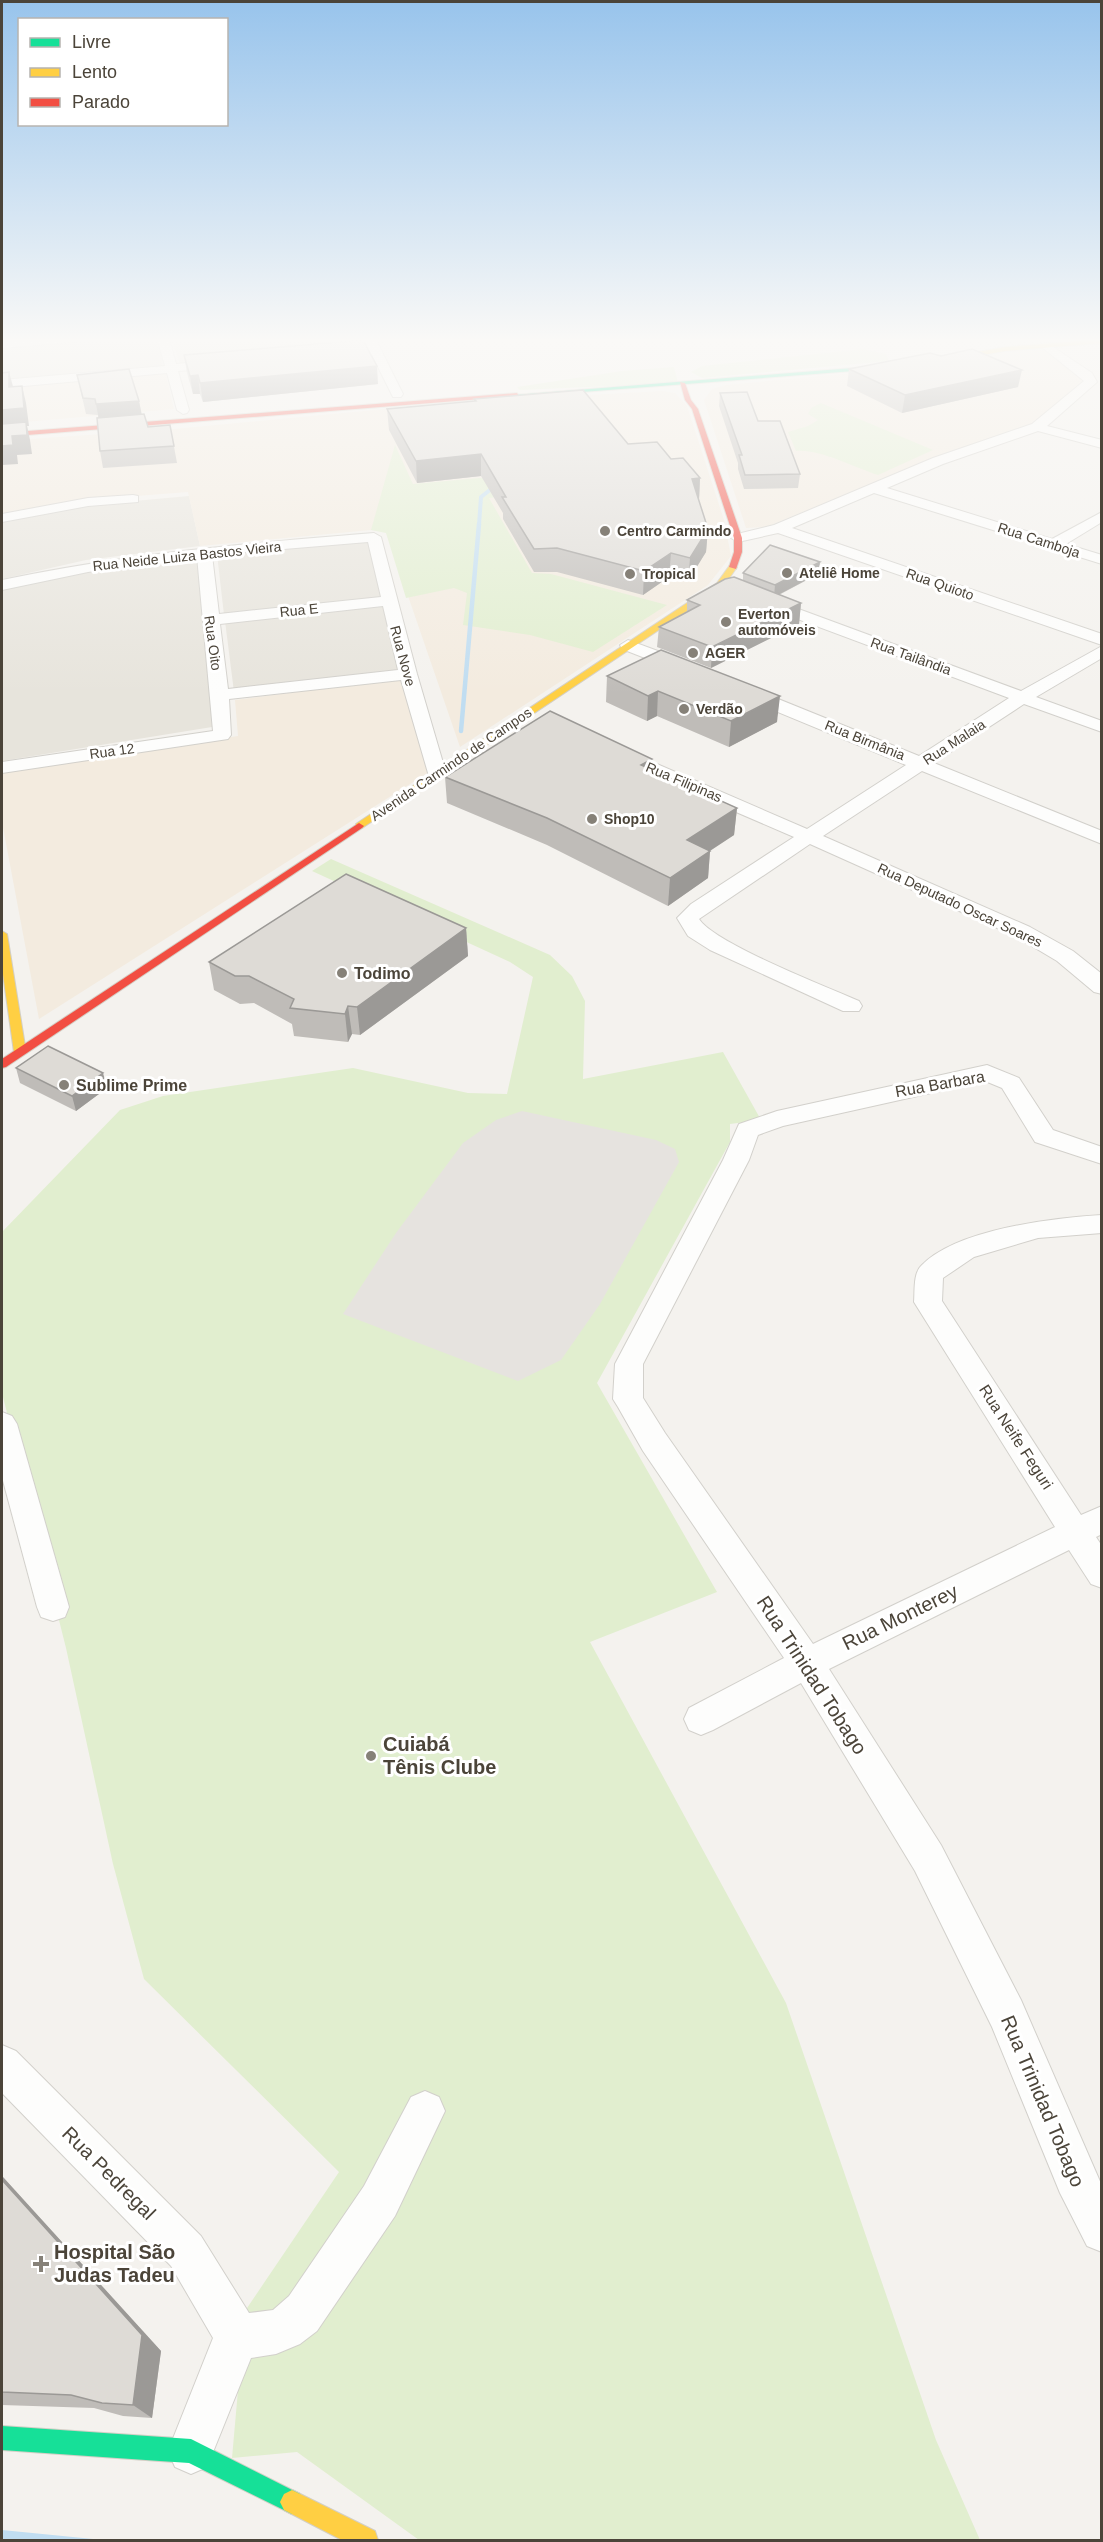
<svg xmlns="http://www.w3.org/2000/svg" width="1103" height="2542" viewBox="0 0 1103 2542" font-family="Arial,sans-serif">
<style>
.residential{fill:#e7e4dc}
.commercial{fill:#f3ebdf}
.green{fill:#e1eecf}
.parking{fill:#e6e3df}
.water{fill:#c0ddf1}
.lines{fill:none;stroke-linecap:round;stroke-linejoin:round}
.stream-far1{stroke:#c0ddf1;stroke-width:4}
.stream{stroke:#c0ddf1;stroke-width:4.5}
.street-casing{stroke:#d2d0cb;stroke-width:2}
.fast-casing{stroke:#d3cfc5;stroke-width:2}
.slow-casing{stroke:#d3cfc5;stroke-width:2}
.jam-casing{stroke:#d3cfc5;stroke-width:2}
.street{fill:#fdfdfc;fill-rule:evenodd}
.fast{fill:#16e098;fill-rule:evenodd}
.slow{fill:#ffcf43;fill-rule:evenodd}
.jam{fill:#f24e42;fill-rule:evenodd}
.wall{fill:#bfbcb8}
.shaded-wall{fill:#9b9996}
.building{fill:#dedbd6;stroke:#9b9996;stroke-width:1.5}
.poi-dot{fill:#868178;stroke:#fff;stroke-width:2}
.labels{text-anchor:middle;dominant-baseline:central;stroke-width:6;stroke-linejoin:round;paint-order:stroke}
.far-poi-label{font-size:14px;font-weight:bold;fill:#4b4439;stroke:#fff;text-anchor:start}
.far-street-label{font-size:14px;fill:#4b4439;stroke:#fff}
.poi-label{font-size:16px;font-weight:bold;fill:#4b4439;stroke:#fff;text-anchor:start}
.street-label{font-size:16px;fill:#4b4439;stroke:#fff}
.near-street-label{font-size:20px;fill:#4b4439;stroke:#fff}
.near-poi-label{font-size:20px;font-weight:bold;fill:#4b4439;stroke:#fff;text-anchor:start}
</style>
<rect width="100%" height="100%" fill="#f4f2ee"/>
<g class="residential">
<path d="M 100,338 L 158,338 L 163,367 L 2,380 L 2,347 Z"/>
<path d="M 171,338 L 361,338 L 368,347 L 180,364 Z"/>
<path d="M 189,496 L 200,546 L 86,560 L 2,579 L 2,522 L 90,505 Z"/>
<path d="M 370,540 L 382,598 L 224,615 L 217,554 Z"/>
<path d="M 199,556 L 212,727 L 2,761 L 2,588 L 85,570 Z"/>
<path d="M 383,603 L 401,671 L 234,692 L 225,621 Z"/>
</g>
<g class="commercial">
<path d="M 1046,348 L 1084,377 L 1084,383 L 1037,423 L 955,450 L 766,527 L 746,528 L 704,400 L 712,389 L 726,385 L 927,366 L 998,353 Z"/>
<path d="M 165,371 L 174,409 L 2,424 L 2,387 Z"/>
<path d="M 663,391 L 675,393 L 687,406 L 724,520 L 731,556 L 708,585 L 460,747 L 386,532 L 371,530 L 200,546 L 188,492 L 85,500 L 2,515 L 2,441 L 174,429 L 459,402 Z"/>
<path d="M 404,678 L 429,772 L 39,1019 L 2,822 L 2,772 L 238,736 L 235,700 Z"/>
</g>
<g class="green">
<path d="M 863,349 L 886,354 L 889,361 L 702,378 L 691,372 L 702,366 Z"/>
<path d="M 674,367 L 678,383 L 520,390 L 517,387 L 622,371 Z"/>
<path d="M 821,403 L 933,450 L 878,475 C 853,467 820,449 796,451 L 788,432 L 808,426 L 818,420 L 808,414 L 811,408 Z"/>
<path d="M 395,445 L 413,484 L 545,472 L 546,491 L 489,498 L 532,573 L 551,574 L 667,605 L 593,652 L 530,635 L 463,625 L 467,593 L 454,588 L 406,598 L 386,533 L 371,530 Z"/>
<path d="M 331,859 L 550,955 L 572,976 L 585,1001 L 583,1079 L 723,1052 L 761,1120 L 730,1124 L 730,1142 L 597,1383 L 717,1592 L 590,1642 L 786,2003 L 936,2440 L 980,2540 L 419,2540 L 297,2452 L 232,2458 L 245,2311 L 339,2172 L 144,1979 L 113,1864 L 66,1648 L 2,1393 L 2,1232 L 120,1110 L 163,1096 L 353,1068 L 468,1093 L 507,1094 L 533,977 L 510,962 L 312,871 Z"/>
</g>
<path class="parking" d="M 522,1111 L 656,1140 L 675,1149 L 679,1162 L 600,1304 L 561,1360 L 518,1381 L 343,1314 L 396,1233 L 463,1143 L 496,1120 Z"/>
<path class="water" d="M 2,2530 L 93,2539 L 100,2540 L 2,2540 Z"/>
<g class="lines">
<path class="stream-far1" d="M 479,525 L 481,497 L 495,486"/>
<path class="stream" d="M 461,731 L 479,524"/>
<defs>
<g id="street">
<path d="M 42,338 L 90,338 L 84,341 L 2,348 L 2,342 Z"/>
<path d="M 157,338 L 169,338 L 176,364 L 221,360 L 227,364 L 221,368 L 178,371 L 189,410 L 187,413 L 183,414 L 177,410 L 167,373 L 2,388 L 2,380 L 165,366 Z"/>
<path d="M 363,338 L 375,338 L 403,394 L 401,397 L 393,397 L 372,355 L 334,359 L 328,355 L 334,351 L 368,348 Z"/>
<path d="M 1047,343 L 1092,373 L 1097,382 L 1047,426 L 1102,440 L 1102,448 L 1038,431 L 943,464 L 887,488 L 1052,539 L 1102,512 L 1102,522 L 1066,544 L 1102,555 L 1102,564 L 874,493 L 792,528 L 1102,634 L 1102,645 L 778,533 L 738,542 L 731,538 L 733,535 L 774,525 L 933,458 L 1032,424 L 1084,381 L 1043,348 L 1043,344 Z"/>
<path d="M 133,495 L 138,496 L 138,502 L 88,506 L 2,522 L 2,514 L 88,498 Z"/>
<path d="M 374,533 L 381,537 L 417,674 L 446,773 L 444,777 L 430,777 L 428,773 L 401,680 L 229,699 L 231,735 L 228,739 L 2,773 L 2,762 L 213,731 L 197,556 L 88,572 L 2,590 L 2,580 C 125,554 248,543 374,533 ZM 368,542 L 381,597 L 219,614 L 212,555 ZM 383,606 L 398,670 L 228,689 L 220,624 Z"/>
<path d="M 766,597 L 1021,691 L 1102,646 L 1102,658 L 1036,697 L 1102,721 L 1102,732 L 1024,704 L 934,763 L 1102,831 L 1102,844 L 922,771 L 823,836 L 1030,927 L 1073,951 L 1102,974 L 1102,994 L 1094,992 L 1057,961 L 1015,936 L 810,844 L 699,919 C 714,943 827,987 859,1001 L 862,1006 L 859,1011 L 843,1011 L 710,950 L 688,936 L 677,918 L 691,904 L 794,837 L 613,759 L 611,755 L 613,751 L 627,751 L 807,829 L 906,765 L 739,696 L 736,692 L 739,688 L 751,688 L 919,756 L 1009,698 L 760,605 L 758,602 L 760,599 Z"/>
<path d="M 628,640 L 693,664 L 695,668 L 693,672 L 681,672 L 622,649 L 620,645 Z"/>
<path d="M 987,1065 L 1019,1078 L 1053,1130 L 1102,1147 L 1102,1164 L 1035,1142 L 1002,1088 L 985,1081 L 783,1126 L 758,1135 L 749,1160 L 643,1364 L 643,1398 L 665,1433 L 813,1644 L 1055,1527 L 914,1302 C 915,1292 913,1274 921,1266 C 956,1229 1053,1218 1102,1215 L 1102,1233 L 1038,1238 L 974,1257 L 943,1278 L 942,1301 L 1081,1515 L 1102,1506 L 1102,1534 L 1096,1537 L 1102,1546 L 1102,1588 L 1091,1584 L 1069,1550 L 829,1669 L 941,1845 L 1021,2000 L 1102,2186 L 1102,2252 L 1087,2246 L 1060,2193 L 992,2027 L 915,1871 L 801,1683 L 713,1730 L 701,1735 L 689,1730 L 684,1719 L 689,1708 L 784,1658 L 643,1451 L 618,1407 L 613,1399 L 615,1364 L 723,1160 L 739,1124 L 777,1111 Z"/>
<path d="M 2,1412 L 12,1416 L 17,1424 L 69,1607 L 65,1617 L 53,1621 L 41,1617 L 37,1607 L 2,1477 Z"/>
<path d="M 2,2045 L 16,2051 L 201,2236 L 249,2313 L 273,2310 L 289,2296 L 364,2186 L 411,2097 L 425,2091 L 439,2097 L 445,2111 L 395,2216 L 317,2331 L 300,2344 L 276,2354 L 251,2358 L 207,2467 L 191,2474 L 175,2467 L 168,2451 L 213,2338 L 171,2266 L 2,2093 Z"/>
</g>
<g id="fast">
<path d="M 865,367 L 867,370 L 517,397 L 514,395 Z"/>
<path d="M 2,2426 L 191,2439 L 300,2494 L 304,2502 L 300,2510 L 292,2514 L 189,2463 L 2,2450 Z"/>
</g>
<g id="slow">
<path d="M 1102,339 L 1102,343 L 1005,351 L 933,364 L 865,371 L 862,369 L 933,360 L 1005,347 Z"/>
<path d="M 730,565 L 737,567 L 723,587 L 362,828 L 356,828 L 356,824 L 717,583 Z"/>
<path d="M 2,931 L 7,934 L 26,1052 L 20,1056 L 14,1052 L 2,967 Z"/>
<path d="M 292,2490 L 375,2531 L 378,2540 L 342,2540 L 284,2510 L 280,2502 L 284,2494 Z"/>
</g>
<g id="jam">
<path d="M 680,382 L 685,383 L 691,400 L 698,409 L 742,538 L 742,552 L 736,569 L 729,567 L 734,552 L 734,538 L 692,409 L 685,400 Z"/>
<path d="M 517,393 L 519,396 L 2,437 L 2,433 Z"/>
<path d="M 359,823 L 364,826 L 362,828 L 6,1067 L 2,1068 L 2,1059 Z"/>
</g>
</defs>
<use href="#street" class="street-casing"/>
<use href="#fast" class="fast-casing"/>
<use href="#slow" class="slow-casing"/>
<use href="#jam" class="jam-casing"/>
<use href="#street" class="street"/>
<use href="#fast" class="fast"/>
<use href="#slow" class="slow"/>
<use href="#jam" class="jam"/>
</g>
<g class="wall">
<path d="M 184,355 L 378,384 L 203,402 L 200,394 L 193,394 L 187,373 Z"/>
<path d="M 941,356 L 1018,387 L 902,413 L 847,386 L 849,369 Z"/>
<path d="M 77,375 L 139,401 L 142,415 L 148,427 L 170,425 L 177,463 L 103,468 L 100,451 L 98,415 L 86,414 Z"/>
<path d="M 720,393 L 758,421 L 800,474 L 798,488 L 744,489 L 738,469 L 738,463 L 719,406 Z"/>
<path d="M 474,399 L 628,444 L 671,459 L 700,478 L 699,500 L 708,529 L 706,552 L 688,581 L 669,577 L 643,595 L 557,572 L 534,572 L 503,519 L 503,513 L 481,476 L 417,483 L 389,430 L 387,409 L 474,401 Z"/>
<path d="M 820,562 L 818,574 L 779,595 L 801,603 L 799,624 L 711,668 L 657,647 L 659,627 L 687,612 L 687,600 L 743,580 L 743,573 Z"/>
<path d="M 607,676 L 777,722 L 729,747 L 657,716 L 647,721 L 606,702 Z"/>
<path d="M 652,759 L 652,769 L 737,808 L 734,835 L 710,851 L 708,878 L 668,906 L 547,845 L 447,803 L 445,777 Z"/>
<path d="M 466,928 L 468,956 L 360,1035 L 352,1034 L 348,1042 L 294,1036 L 292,1024 L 254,1003 L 240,1004 L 214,990 L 209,962 Z"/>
<path d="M 16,1068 L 107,1088 L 76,1111 L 20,1083 Z"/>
<path d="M 2,2176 L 161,2351 L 152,2418 L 123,2416 L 94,2408 L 2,2405 Z"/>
</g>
<g class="shaded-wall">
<path d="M 377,366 L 378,384 L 203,402 L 200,383 Z"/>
<path d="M 1022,370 L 1018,387 L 902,413 L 905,395 Z"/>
<path d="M 9,372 L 14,390 L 9,387 Z"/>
<path d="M 198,375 L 200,394 L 193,394 L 190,376 Z"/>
<path d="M 22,386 L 26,403 L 29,426 L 27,426 L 30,440 L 32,454 L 17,455 L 18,464 L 2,465 L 2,410 Z"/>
<path d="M 139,401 L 142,417 L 99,420 L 96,404 Z"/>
<path d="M 481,454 L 481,476 L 417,483 L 416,461 Z"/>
<path d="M 700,478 L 699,500 L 692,479 Z"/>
<path d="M 708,529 L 706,552 L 688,581 L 690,558 Z"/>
<path d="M 671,553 L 669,577 L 643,595 L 644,571 Z"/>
<path d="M 820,562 L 818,574 L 774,597 L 775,585 Z"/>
<path d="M 801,603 L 799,624 L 711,668 L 712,647 Z"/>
<path d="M 658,691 L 657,716 L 647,721 L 648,696 Z"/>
<path d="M 780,696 L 777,722 L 729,747 L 731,721 Z"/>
<path d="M 652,759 L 651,785 L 641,765 Z"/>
<path d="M 737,808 L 734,835 L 685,867 L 687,840 Z"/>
<path d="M 710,851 L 708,878 L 668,906 L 670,878 Z"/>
<path d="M 466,928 L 468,956 L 360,1035 L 357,1007 Z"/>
<path d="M 348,1006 L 352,1034 L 348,1042 L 345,1014 Z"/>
<path d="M 103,1073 L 107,1088 L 76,1111 L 72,1096 Z"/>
<path d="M 2,2176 L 161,2351 L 152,2418 L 133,2405 L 2,2180 Z"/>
</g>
<g class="building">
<path d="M 363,340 L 377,366 L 200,383 L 198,375 L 190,376 L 184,355 Z"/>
<path d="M 972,349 L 1022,370 L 905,395 L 849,369 L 930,353 L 941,356 Z"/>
<path d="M 129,369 L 139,401 L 96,404 L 95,399 L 83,398 L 77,375 Z"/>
<path d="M 9,372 L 9,387 L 22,386 L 24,408 L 2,410 L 2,373 Z"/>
<path d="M 583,390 L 628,444 L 657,442 L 671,459 L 683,458 L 700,478 L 692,479 L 708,529 L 690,558 L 671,553 L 644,571 L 557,548 L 534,549 L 502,497 L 506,497 L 481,454 L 416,461 L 387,409 L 476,401 L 474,399 Z"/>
<path d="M 747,392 L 758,421 L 780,421 L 800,474 L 745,475 L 739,455 L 742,455 L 720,393 Z"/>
<path d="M 144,414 L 148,427 L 170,425 L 174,446 L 100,451 L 97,418 Z"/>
<path d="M 26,422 L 27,435 L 12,436 L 13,445 L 2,446 L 2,424 Z"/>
<path d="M 770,545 L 820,562 L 775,585 L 743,573 Z"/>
<path d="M 734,577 L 801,603 L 712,647 L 659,627 L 700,605 L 687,600 L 725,579 Z"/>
<path d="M 661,650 L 780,696 L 731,721 L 658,691 L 648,696 L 607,676 Z"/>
<path d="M 550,711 L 652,759 L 641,765 L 737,808 L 687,840 L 710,851 L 670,878 L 547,818 L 445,777 Z"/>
<path d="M 346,874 L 466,928 L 357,1007 L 348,1006 L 345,1014 L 290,1008 L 294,999 L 249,976 L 235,976 L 209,962 Z"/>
<path d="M 48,1046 L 103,1073 L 72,1096 L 16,1068 Z"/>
<path d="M 2,2180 L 142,2335 L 133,2405 L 102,2403 L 71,2395 L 2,2392 Z"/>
</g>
<linearGradient id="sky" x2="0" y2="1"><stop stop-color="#98c4ec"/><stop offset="0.49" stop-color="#faf9f7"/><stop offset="1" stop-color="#faf9f7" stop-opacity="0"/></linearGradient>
<rect width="1103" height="694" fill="url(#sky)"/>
<g class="poi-dot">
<circle cx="605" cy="531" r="6"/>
<circle cx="787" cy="573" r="6"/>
<circle cx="630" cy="574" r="6"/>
<circle cx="726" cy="622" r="6"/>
<circle cx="693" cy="653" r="6"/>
<circle cx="684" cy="709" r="6"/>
<circle cx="592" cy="819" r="6"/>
<circle cx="342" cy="973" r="6"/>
<circle cx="64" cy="1085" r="6"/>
<circle cx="371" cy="1756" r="6"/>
<path d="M38 2255h6v6h6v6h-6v6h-6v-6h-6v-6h6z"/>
</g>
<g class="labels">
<g class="far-poi-label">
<text x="617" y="531">Centro Carmindo</text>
<text x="799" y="573">Ateliê Home</text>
<text x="642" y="574">Tropical</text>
<text x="738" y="614">Everton<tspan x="738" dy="16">automóveis</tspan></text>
<text x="705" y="653">AGER</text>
<text x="696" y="709">Verdão</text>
<text x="604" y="819">Shop10</text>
</g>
<g class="far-street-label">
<text transform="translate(1039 540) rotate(18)">Rua Camboja</text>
<text transform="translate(187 556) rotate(-6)">Rua Neide Luiza Bastos Vieira</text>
<text transform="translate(940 584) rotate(19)">Rua Quioto</text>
<text transform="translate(299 610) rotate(-6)">Rua E</text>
<text transform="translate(213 643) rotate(82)">Rua Oito</text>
<text transform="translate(403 656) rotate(75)">Rua Nove</text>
<text transform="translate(911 656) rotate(20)">Rua Tailândia</text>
<text transform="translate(865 740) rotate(22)">Rua Birmânia</text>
<text transform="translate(954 742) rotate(-33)">Rua Malaia</text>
<text transform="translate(112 751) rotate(-8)">Rua 12</text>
<text transform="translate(451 764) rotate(-34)">Avenida Carmindo de Campos</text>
<text transform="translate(684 782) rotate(23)">Rua Filipinas</text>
<text transform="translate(960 905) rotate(25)">Rua Deputado Oscar Soares</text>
</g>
<g class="poi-label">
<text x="354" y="973">Todimo</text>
<text x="76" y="1085">Sublime Prime</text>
</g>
<g class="street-label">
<text transform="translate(940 1084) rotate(-10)">Rua Barbara</text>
<text transform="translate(1016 1437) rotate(57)">Rua Neife Feguri</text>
</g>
<g class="near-street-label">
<text transform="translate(900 1617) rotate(-26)">Rua Monterey</text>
<text transform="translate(812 1675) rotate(57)">Rua Trinidad Tobago</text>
<text transform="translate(1043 2101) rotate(67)">Rua Trinidad Tobago</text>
<text transform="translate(109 2173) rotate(45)">Rua Pedregal</text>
</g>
<g class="near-poi-label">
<text x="383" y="1744">Cuiabá<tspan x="383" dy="23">Tênis Clube</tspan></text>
<text x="54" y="2252">Hospital São<tspan x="54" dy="23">Judas Tadeu</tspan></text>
</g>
</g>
<rect width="1103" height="2542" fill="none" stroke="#4b4439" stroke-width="6"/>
<rect x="18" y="18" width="210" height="108" fill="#ffffff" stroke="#b7b4b0" stroke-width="1.5"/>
<rect x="30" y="38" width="30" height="9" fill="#16e098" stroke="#b7b4b0" stroke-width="1.5"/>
<text x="72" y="48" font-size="18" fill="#4b4439">Livre</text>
<rect x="30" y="68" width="30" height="9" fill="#ffcf43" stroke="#b7b4b0" stroke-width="1.5"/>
<text x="72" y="78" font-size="18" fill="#4b4439">Lento</text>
<rect x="30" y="98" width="30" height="9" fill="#f24e42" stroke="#b7b4b0" stroke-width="1.5"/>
<text x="72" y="108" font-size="18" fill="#4b4439">Parado</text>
</svg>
